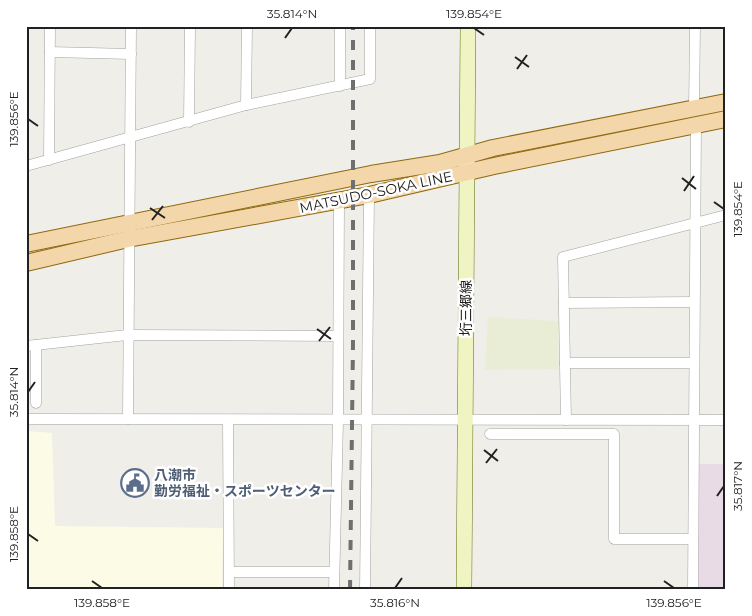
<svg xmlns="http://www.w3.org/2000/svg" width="752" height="616" viewBox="0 0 752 616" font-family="Montserrat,'Noto Sans JP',sans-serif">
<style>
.industrial{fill:#e9dbe6}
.education{fill:#fcfce6}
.farmland{fill:#eaedd6}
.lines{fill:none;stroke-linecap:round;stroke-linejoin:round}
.street-casing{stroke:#a2a2a2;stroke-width:11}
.secondary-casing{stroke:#627010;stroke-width:16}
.primary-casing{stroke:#8f690f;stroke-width:18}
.street{stroke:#fff;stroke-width:10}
.secondary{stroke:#f0f4c3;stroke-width:15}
.primary{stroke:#f3d6aa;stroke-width:16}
.rail{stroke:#6f6f6f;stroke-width:4;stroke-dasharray:10 10;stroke-linecap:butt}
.ticks{fill:none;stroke:#212121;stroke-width:2}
.labels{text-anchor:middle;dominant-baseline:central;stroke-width:5;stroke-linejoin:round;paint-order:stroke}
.street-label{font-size:14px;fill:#212121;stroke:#fff}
.service-label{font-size:14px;font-weight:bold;fill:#4e5e75;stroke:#fff;text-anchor:start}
.neatline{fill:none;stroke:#212121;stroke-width:2}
.ticks-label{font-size:12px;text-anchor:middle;fill:#212121}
</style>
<rect width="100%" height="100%" fill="#f0eee9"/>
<rect class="industrial" x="699" y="464" width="27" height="126"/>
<path class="education" d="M 26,431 L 52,433 L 55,526 L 223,528 L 222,590 L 26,590 Z"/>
<path class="farmland" d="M 488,317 L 559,321 L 558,369 L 485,370 Z"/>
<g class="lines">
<defs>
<g id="street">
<path d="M 50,52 L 131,54"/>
<path d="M 340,86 L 340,26"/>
<path d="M 246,105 L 247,26"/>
<path d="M 694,109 L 695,26"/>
<path d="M 189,122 L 190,26"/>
<path d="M 49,160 L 50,26"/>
<path d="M 26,166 L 246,105 L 370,79 L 370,26"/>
<path d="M 564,303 L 694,302"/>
<path d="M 36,345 L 36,403"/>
<path d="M 26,346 L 127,335 L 337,336"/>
<path d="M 565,363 L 694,363"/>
<path d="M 26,419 L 726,420"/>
<path d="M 128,419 L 131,26"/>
<path d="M 228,420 L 229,590"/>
<path d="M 566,420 L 563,257 L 726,215"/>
<path d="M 490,434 L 614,434 L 614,539 L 693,539"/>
<path d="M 230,572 L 334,572"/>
<path d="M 334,590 L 338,421 L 339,200"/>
<path d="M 365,590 L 369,195"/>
<path d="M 693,590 L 696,125"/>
</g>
<path id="secondary" d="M 464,590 L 468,26"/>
<g id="primary">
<path d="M 26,244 L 371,174 L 440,163 L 493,148 L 726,102"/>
<path d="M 26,263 L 128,239 L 369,195 L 494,166 L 726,119"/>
</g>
</defs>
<use href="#street" class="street-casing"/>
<use href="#secondary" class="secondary-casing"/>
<use href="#primary" class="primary-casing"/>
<use href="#street" class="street"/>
<use href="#secondary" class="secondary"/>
<use href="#primary" class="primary"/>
<path class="rail" d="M 350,590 L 353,344 L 353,26"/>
</g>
<path class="ticks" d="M 474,28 L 484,35M 285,38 L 292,28M 515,57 L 529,67M 517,69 L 527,55M 28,119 L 38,126M 682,178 L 696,189M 684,191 L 694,176M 714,202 L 724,209M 150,208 L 165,218M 152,220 L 163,206M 317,329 L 331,339M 319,341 L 330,327M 28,392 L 35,382M 484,450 L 498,461M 486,463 L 497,449M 717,496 L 724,486M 28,534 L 38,541M 92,581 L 102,588M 664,581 L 674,588M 395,588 L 402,578"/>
<defs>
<symbol id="civic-ring" viewBox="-11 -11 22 22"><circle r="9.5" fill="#fff" stroke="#5c6f8a" stroke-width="1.5"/><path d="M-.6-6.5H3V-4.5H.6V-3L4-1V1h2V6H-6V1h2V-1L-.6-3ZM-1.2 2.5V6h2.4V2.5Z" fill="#5c6f8a"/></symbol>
</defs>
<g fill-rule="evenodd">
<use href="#civic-ring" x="119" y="467" width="32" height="32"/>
</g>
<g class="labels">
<g class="street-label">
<text transform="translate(376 192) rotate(-12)">MATSUDO-SOKA LINE</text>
<text transform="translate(466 308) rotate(-90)">垳三郷線</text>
</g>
<g class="service-label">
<text x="154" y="475">八潮市<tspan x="154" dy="16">勤労福祉・スポーツセンター</tspan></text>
</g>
</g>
<rect width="752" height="616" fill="none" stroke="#ffffff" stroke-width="55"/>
<rect x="28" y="28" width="696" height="560" class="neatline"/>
<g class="ticks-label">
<text x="292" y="18">35.814°N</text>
<text x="474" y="18">139.854°E</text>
<text transform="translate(14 119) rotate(-90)" y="4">139.856°E</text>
<text transform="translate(738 209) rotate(-90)" y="4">139.854°E</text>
<text transform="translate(14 392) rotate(-90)" y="4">35.814°N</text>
<text transform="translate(738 486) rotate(-90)" y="4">35.817°N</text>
<text transform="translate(14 534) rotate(-90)" y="4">139.858°E</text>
<text x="102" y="607">139.858°E</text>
<text x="395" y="607">35.816°N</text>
<text x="674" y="607">139.856°E</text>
</g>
</svg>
